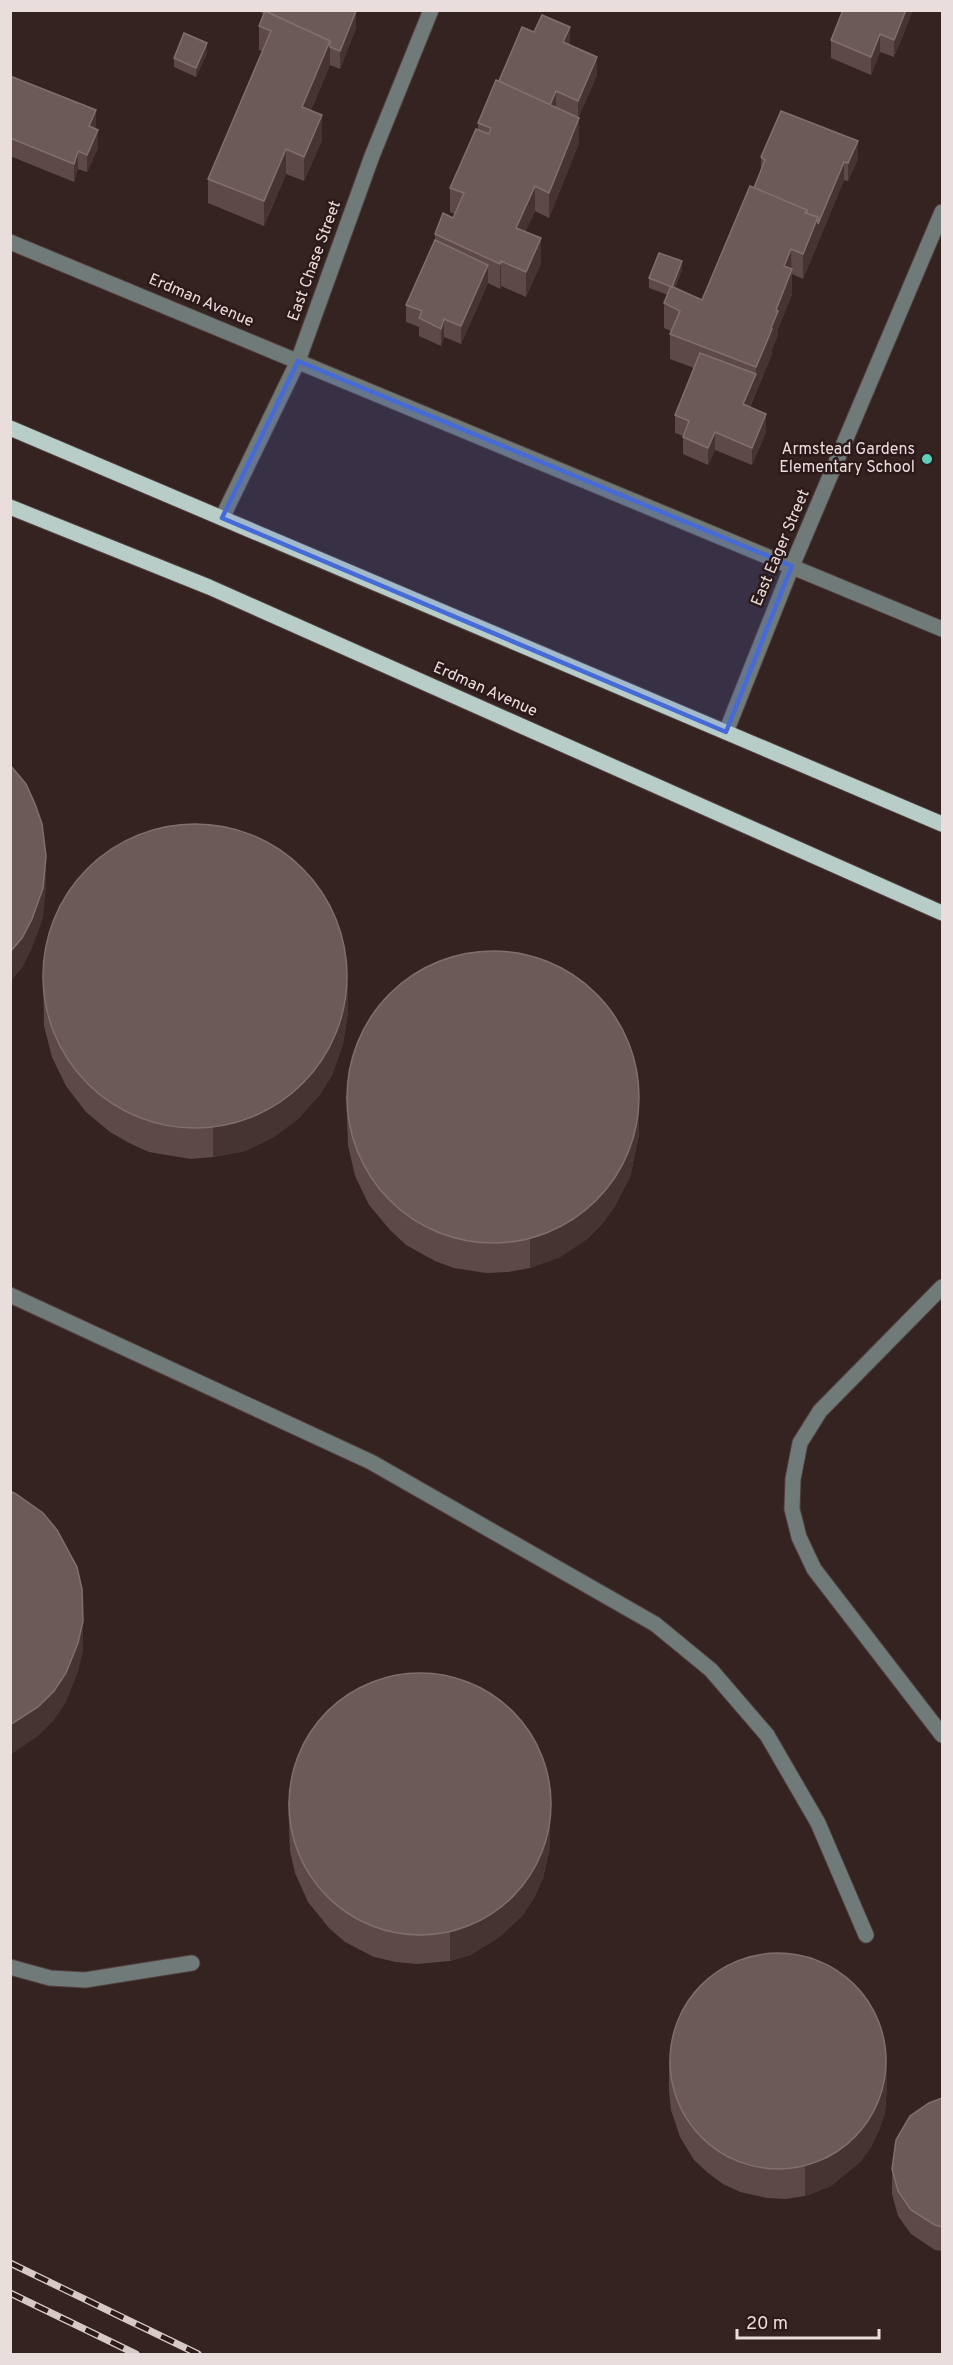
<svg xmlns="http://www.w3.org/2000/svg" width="953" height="2365" viewBox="0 0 953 2365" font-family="Overpass,sans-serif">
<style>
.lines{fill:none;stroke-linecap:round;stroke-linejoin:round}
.minor-casing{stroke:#524140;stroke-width:17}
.major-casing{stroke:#524140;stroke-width:17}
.minor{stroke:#707a78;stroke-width:15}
.major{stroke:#b8cdc8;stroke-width:15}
.rail-casing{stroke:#d6cac8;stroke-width:7}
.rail{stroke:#2b1a19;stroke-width:4.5;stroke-dasharray:14;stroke-linecap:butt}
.wall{fill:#5d4a48}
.shaded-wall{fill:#463432}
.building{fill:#6c5a58;stroke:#806f6d;stroke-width:1.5}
.marked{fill:#466bd9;fill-opacity:0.2;stroke:#466bd9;stroke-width:4.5;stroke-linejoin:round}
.poi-dot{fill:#5dceb9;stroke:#2b1a19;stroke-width:2}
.labels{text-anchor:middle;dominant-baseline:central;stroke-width:5;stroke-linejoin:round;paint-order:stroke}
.street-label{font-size:16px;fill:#eadedc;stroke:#2b1a19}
.poi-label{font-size:16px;fill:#eadedc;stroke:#2b1a19;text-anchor:end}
</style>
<rect width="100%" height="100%" fill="#352322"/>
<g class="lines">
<defs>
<g id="minor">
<path d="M 10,242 L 942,629"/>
<path d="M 222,518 L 298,361 L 372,156 L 431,10"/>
<path d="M 726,732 L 792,566 L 942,212"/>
<path d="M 942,1287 L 820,1411 L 800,1443 L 793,1479 L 792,1509 L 799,1537 L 814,1569 L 942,1735"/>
<path d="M 10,1295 L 371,1462 L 655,1624 L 711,1670 L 767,1735 L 818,1823 L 866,1935"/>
<path d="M 10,1967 L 50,1978 L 85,1980 L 192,1963"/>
</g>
<g id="major">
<path d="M 10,428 L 942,824"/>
<path d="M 10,507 L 209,587 L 942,913"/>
</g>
</defs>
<use href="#minor" class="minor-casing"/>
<use href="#major" class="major-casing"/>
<use href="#minor" class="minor"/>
<use href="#major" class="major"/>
<defs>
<g id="rail">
<path d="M 10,2263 L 198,2354"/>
<path d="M 10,2293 L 136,2354"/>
</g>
</defs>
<use href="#rail" class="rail-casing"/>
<use href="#rail" class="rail"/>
</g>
<g class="wall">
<path d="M 255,10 L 356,11 L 356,28 L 340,69 L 330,65 L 311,110 L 322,140 L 304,181 L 286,174 L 264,226 L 208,203 L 208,179 L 262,51 L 259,50 L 259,26 L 264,14 Z"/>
<path d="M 913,10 L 894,57 L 880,52 L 871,75 L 831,58 L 831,40 Z"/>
<path d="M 534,32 L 570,45 L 597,75 L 578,118 L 579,143 L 549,218 L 535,211 L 525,232 L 541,263 L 526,297 L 501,286 L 500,289 L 488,283 L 461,344 L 444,337 L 441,346 L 419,336 L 419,327 L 406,322 L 406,305 L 435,240 L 435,234 L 453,218 L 455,214 L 450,212 L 450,188 L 478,129 L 478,123 Z"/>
<path d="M 207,53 L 196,77 L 174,67 L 174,58 Z"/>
<path d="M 10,76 L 95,129 L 98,148 L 87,172 L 78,169 L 74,182 L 10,156 Z"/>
<path d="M 761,157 L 858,159 L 848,181 L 844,180 L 803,279 L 792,274 L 792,294 L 778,329 L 778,335 L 772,349 L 772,354 L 750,407 L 766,432 L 752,465 L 715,450 L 708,465 L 683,454 L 683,436 L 675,433 L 675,415 L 694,368 L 670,359 L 670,334 L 671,331 L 664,328 L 664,303 L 668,295 L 649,288 L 649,278 L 682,270 L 675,288 L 702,300 L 761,171 Z"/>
<path d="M 43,964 L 348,1013 L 343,1044 L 332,1075 L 321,1093 L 299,1118 L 274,1137 L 245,1151 L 213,1157 L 191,1159 L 149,1152 L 129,1143 L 110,1132 L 86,1112 L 66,1086 L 52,1057 L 44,1026 Z"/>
<path d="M 346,1094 L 639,1135 L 630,1177 L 615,1206 L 602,1224 L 587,1239 L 560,1257 L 530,1268 L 508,1272 L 486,1273 L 454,1268 L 435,1261 L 406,1245 L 390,1230 L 369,1205 L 355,1176 L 348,1145 Z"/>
<path d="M 288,1801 L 550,1847 L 543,1878 L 534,1898 L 522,1916 L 498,1938 L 470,1955 L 450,1961 L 417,1964 L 396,1962 L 374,1957 L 345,1942 L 329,1928 L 308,1902 L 295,1873 L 290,1851 Z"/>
<path d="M 669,2061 L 887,2084 L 885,2113 L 879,2130 L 871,2147 L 860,2162 L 831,2186 L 805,2196 L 786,2199 L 767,2198 L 740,2192 L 723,2184 L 708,2173 L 694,2160 L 680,2137 L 671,2110 L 669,2091 Z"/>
<path d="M 942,2098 L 942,2251 L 935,2250 L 911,2234 L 898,2216 L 892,2194 L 892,2169 Z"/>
</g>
<g class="shaded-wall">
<path d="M 906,10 L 913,10 L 894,57 L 894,40 Z"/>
<path d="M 356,11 L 356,28 L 340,69 L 340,51 Z"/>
<path d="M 570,27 L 570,45 L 563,42 Z"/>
<path d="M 880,34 L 880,52 L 871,75 L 871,57 Z"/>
<path d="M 330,41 L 330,65 L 302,131 L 302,107 Z"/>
<path d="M 207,43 L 207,53 L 196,77 L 196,68 Z"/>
<path d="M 597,57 L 597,75 L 578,119 L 578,101 Z"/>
<path d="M 556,91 L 556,109 L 548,109 Z"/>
<path d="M 96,110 L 96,128 L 89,144 L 89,126 Z"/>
<path d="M 322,115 L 322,140 L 304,181 L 304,157 Z"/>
<path d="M 579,118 L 579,143 L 549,218 L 549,193 Z"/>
<path d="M 98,130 L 98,148 L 87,172 L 87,155 Z"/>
<path d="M 858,141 L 858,159 L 848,181 L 848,163 Z"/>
<path d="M 286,149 L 286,174 L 264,226 L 264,201 Z"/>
<path d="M 78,151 L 78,169 L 74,182 L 74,164 Z"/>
<path d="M 844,162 L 844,180 L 803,279 L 803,254 L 818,217 Z"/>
<path d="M 535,186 L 535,211 L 516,252 L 516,228 Z"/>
<path d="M 541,238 L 541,263 L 526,297 L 526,272 Z"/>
<path d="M 791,249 L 792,294 L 778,329 L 778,335 L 772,349 L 772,354 L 743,422 L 743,404 L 756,374 L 756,367 L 771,328 L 776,310 L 784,266 Z"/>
<path d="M 501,261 L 501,286 L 500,289 L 500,264 Z"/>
<path d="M 682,261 L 682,270 L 672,296 L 672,287 Z"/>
<path d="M 488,265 L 488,283 L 461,344 L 461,326 Z"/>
<path d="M 444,319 L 444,337 L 441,346 L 441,329 Z"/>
<path d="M 766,414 L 766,432 L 752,465 L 752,448 Z"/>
<path d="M 715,432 L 715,450 L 708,465 L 708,448 Z"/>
<path d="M 46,856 L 46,886 L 43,918 L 32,948 L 22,968 L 10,982 L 10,952 Z"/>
<path d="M 348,983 L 348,1013 L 343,1044 L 332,1075 L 321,1093 L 299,1118 L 274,1137 L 245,1151 L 213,1157 L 213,1128 Z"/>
<path d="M 639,1105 L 639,1135 L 630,1177 L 615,1206 L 602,1224 L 587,1239 L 560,1257 L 530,1268 L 530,1238 Z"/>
<path d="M 83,1621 L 83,1651 L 78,1672 L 66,1702 L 54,1720 L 38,1736 L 10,1755 L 10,1725 Z"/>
<path d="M 550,1817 L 550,1847 L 543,1878 L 534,1898 L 522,1916 L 498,1938 L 470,1955 L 450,1961 L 450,1932 Z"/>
<path d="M 887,2055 L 887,2084 L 885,2113 L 879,2130 L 871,2147 L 860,2162 L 831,2186 L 805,2196 L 805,2167 Z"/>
</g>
<g class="building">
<path d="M 268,10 L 356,10 L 356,11 L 340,51 L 330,47 L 330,41 L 267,12 Z"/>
<path d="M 843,10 L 906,10 L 894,40 L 880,34 L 871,57 L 831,40 Z"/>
<path d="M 265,11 L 330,41 L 302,107 L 322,115 L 304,157 L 286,149 L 264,201 L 208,179 L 271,31 L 259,26 Z"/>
<path d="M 542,15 L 570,27 L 563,42 L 597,57 L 578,101 L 556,91 L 550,105 L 499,81 L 522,27 L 534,32 Z"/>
<path d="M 184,33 L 207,43 L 196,68 L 174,58 Z"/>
<path d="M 10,76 L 96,110 L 89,126 L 98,130 L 87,155 L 78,151 L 74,164 L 10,138 Z"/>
<path d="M 496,80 L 579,118 L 549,193 L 535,186 L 516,228 L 541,238 L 526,272 L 501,261 L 500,264 L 435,234 L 443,213 L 453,218 L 464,193 L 450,188 L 476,129 L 489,134 L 491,128 L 478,123 Z"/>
<path d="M 781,111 L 858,141 L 848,163 L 844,162 L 818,224 L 818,217 L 807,214 L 807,210 L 754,188 L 765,160 L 761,157 Z"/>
<path d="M 750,186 L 807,210 L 805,213 L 818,217 L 803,254 L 791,249 L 784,266 L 792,269 L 776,310 L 778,311 L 771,328 L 772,329 L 756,367 L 670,334 L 680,311 L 664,303 L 671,286 L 702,300 Z"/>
<path d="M 435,240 L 488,265 L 461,326 L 444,319 L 441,329 L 419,318 L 422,311 L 406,305 Z"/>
<path d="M 659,253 L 682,261 L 672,287 L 649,278 Z"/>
<path d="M 700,353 L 756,374 L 743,404 L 766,414 L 752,448 L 715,432 L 708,448 L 683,437 L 689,421 L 675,415 Z"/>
<path d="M 10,765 L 26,784 L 35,804 L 42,824 L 46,856 L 43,888 L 32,919 L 22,938 L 10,952 Z"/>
<circle cx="195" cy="976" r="152"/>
<circle cx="493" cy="1097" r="146"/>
<path d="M 10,1491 L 16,1494 L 43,1513 L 57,1530 L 77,1567 L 82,1589 L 83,1621 L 78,1643 L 66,1673 L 54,1691 L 38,1707 L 10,1725 Z"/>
<circle cx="420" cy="1804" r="131"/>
<circle cx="778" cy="2061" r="108"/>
<path d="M 942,2098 L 942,2227 L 935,2225 L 911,2210 L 898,2191 L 892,2169 L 896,2140 L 910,2116 L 929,2103 Z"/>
</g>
<path class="marked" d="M 298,361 L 792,566 L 726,732 L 222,518 Z"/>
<circle class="poi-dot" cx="927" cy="459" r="6"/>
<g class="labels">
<g class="street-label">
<text transform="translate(315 261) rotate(-70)">East Chase Street</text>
<text transform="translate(201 301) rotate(23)">Erdman Avenue</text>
<text transform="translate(781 548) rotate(-67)">East Eager Street</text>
<text transform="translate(485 690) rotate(24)">Erdman Avenue</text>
</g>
<g class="poi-label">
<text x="915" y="450">Armstead Gardens<tspan x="915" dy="18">Elementary School</tspan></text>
</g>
</g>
<rect width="953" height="2365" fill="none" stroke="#eadedc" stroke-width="24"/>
<path d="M737 2329v9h142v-9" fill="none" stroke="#eadedc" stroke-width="3"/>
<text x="746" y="2329" font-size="18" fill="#eadedc" stroke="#2b1a19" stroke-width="4.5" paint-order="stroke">20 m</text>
</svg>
